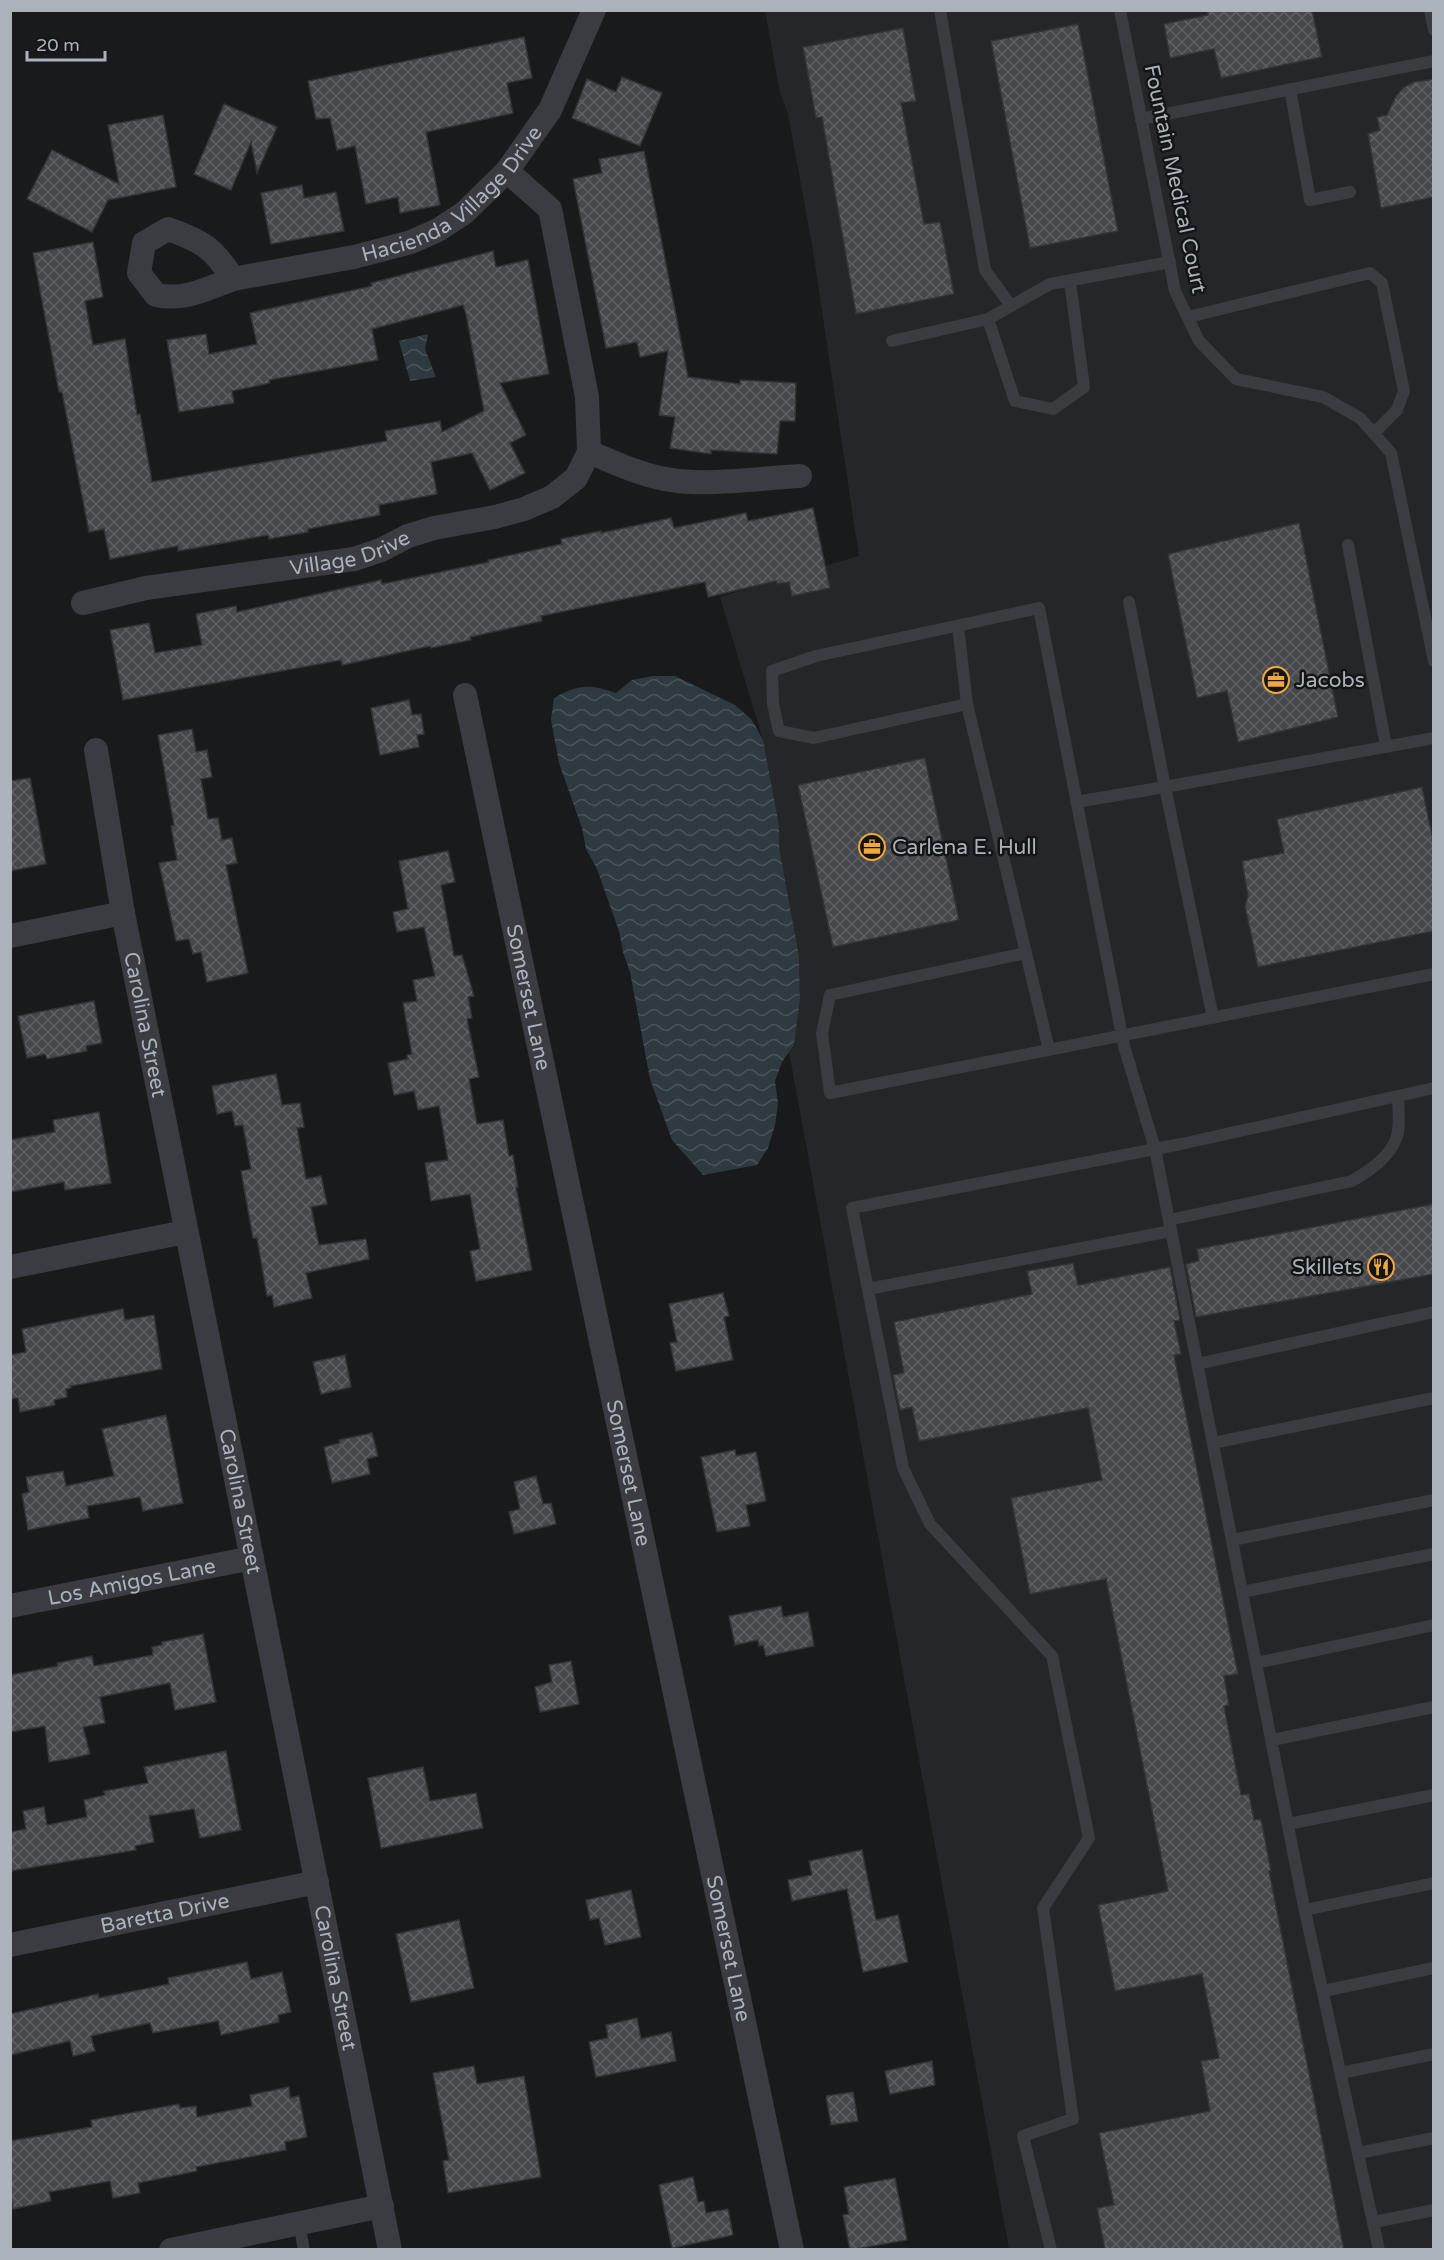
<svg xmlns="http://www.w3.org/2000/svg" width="1444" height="2260" viewBox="0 0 1444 2260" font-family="'Varela Round',sans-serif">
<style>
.built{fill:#252629}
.water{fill:url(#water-waves)}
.building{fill:url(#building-cross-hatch);stroke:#333438;stroke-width:1.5}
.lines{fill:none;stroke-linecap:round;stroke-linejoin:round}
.service{stroke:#3a3c41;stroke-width:12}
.minor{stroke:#3a3c41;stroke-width:24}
.labels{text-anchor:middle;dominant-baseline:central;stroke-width:5;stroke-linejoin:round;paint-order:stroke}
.street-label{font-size:21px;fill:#acb2bb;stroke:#141517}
.poi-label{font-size:21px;fill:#acb2bb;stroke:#141517;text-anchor:start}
</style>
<defs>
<pattern id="water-waves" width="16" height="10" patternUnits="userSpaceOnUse" patternTransform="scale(1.5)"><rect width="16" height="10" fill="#2f3a40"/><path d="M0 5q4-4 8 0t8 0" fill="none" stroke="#4a545a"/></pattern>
<pattern id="building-cross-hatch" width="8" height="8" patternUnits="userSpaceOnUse" patternTransform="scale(1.5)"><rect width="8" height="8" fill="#46484c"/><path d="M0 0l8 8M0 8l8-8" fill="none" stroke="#5e6064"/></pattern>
</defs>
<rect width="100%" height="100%" fill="#191a1c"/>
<path class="built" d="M 765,11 L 1433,11 L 1433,2249 L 1009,2249 L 789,1052 L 794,1045 L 800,1000 L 799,956 L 779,847 L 779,825 L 763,740 L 720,597 L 859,556 L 812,245 L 788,114 L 780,93 Z"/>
<g class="water">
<path d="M 428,334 L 425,349 L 436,377 L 410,381 L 399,341 Z"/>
<path d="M 653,676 L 675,676 L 735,705 L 752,720 L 763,740 L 779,825 L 779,847 L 799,956 L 800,1000 L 794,1045 L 782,1062 L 775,1081 L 778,1103 L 775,1125 L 768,1148 L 757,1165 L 703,1175 L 672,1140 L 650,1079 L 630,972 L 623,952 L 619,931 L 597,869 L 586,849 L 582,828 L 559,763 L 551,720 L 554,698 C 579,684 589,684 616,693 L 632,680 Z"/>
</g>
<g class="building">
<path d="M 1207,10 L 1312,10 L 1322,57 L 1221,78 L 1214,49 L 1170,58 L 1164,24 L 1208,15 Z"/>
<path d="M 1078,24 L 1118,231 L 1030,248 L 991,41 Z"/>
<path d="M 903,28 L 916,101 L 901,103 L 924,224 L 940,222 L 954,294 L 856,314 L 822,117 L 816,118 L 803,47 Z"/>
<path d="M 524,37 L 532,78 L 507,83 L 513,113 L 426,132 L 440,205 L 400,213 L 398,197 L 366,204 L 355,146 L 337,150 L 330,118 L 316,119 L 308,81 Z"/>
<path d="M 622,77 L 662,93 L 640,146 L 572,118 L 587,79 L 616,92 Z"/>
<path d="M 1434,79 L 1434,197 L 1381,208 L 1368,134 L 1380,130 L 1377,117 L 1387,115 L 1396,96 L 1404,87 L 1414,82 Z"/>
<path d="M 224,104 L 277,127 L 257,173 L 251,142 L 231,190 L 194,174 Z"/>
<path d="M 163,115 L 176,187 L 108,200 L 92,232 L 27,199 L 52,150 L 119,184 L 108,125 Z"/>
<path d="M 644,151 L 688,377 L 740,384 L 740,380 L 796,383 L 795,421 L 780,421 L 777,454 L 711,450 L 711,454 L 670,448 L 675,417 L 659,415 L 668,351 L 640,357 L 637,342 L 606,348 L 573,179 L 602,173 L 599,159 Z"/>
<path d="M 302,185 L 304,198 L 336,192 L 344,231 L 271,244 L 261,193 Z"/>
<path d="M 93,242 L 103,297 L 85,301 L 93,345 L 125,339 L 137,415 L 140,414 L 152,482 L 387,441 L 385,431 L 440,421 L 442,432 L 484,411 L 466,314 L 463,305 L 372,329 L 378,360 L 269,380 L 270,383 L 232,391 L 234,403 L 179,412 L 167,340 L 206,334 L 209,354 L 257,344 L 250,313 L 372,286 L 371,283 L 493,251 L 496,267 L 528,260 L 549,374 L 500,383 L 526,435 L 510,443 L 525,473 L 490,490 L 472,453 L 431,462 L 437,494 L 379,505 L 380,515 L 308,529 L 308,532 L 269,539 L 268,535 L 178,551 L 178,546 L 110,559 L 104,529 L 89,532 L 62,392 L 59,392 L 33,253 Z"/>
<path d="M 813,508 L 830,588 L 792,596 L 789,582 L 777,584 L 776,581 L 708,597 L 705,582 L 541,616 L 542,621 L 470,637 L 471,640 L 431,648 L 430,646 L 342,665 L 341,660 L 123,700 L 110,630 L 149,623 L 155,653 L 202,645 L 196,614 L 236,606 L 237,612 L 381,580 L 382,584 L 489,562 L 488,560 L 562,544 L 561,539 L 601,531 L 601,533 L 671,518 L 674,528 L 746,513 L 748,521 Z"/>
<path d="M 1299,523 L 1338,717 L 1238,742 L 1227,691 L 1197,698 L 1168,554 Z"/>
<path d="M 409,700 L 412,715 L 421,714 L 424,734 L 417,735 L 419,747 L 380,755 L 371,708 Z"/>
<path d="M 192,729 L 196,752 L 207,750 L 212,777 L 201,779 L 208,819 L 218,818 L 222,840 L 232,838 L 237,863 L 226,865 L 248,973 L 207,982 L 201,952 L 193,954 L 189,939 L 176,941 L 159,863 L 177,860 L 171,826 L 174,825 L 158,735 Z"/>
<path d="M 925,758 L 959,920 L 833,947 L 798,785 Z"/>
<path d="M 30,778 L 46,864 L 10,871 L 10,781 Z"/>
<path d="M 1422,787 L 1434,845 L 1434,931 L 1258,967 L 1245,906 L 1248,896 L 1242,861 L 1284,853 L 1277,819 Z"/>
<path d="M 448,851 L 455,882 L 441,885 L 454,956 L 462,955 L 474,996 L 468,997 L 472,1018 L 467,1019 L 479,1077 L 469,1079 L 477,1124 L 503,1120 L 509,1156 L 513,1155 L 518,1187 L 516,1187 L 532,1270 L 476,1281 L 470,1251 L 480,1249 L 470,1194 L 431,1201 L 425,1163 L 448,1160 L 439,1106 L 418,1110 L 414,1091 L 394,1095 L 388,1063 L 408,1059 L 407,1055 L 412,1054 L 403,1003 L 417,1001 L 413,980 L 435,976 L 424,927 L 397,932 L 393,912 L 408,909 L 399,861 Z"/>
<path d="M 94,1001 L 102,1043 L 86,1046 L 87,1051 L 47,1059 L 45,1054 L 27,1058 L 18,1016 Z"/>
<path d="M 276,1074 L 282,1105 L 300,1103 L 304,1127 L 297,1128 L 306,1179 L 321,1176 L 327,1204 L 311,1207 L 319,1245 L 366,1239 L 369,1259 L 306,1273 L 312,1298 L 274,1307 L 272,1295 L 267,1296 L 257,1238 L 253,1238 L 241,1171 L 251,1169 L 243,1125 L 235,1126 L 232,1111 L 217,1114 L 212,1086 Z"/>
<path d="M 99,1112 L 111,1183 L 65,1190 L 64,1182 L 10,1192 L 10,1140 L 55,1132 L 53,1120 Z"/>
<path d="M 1434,1204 L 1434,1274 L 1196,1317 L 1186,1264 L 1199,1261 L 1197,1249 Z"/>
<path d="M 1073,1263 L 1078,1285 L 1170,1267 L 1180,1320 L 1174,1321 L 1181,1354 L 1174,1355 L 1238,1674 L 1224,1676 L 1229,1705 L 1224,1706 L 1241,1795 L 1249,1794 L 1254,1820 L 1261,1819 L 1271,1871 L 1269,1871 L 1344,2250 L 1105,2250 L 1097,2208 L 1114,2205 L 1099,2133 L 1210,2111 L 1201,2061 L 1219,2058 L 1202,1974 L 1115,1991 L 1098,1905 L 1168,1891 L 1106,1579 L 1030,1594 L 1011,1498 L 1102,1480 L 1088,1408 L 919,1441 L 912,1407 L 900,1410 L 893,1375 L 904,1373 L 894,1322 L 1032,1294 L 1027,1271 Z"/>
<path d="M 723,1293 L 729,1316 L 724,1317 L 733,1360 L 676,1371 L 670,1343 L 677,1342 L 669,1304 Z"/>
<path d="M 123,1309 L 125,1320 L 154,1315 L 162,1369 L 71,1386 L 71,1388 L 66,1389 L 67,1397 L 54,1400 L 55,1405 L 20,1412 L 18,1398 L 10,1399 L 10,1355 L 26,1352 L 22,1329 Z"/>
<path d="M 345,1355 L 351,1387 L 321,1394 L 313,1362 Z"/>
<path d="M 166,1415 L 183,1503 L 143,1511 L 140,1497 L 87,1506 L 89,1518 L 28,1530 L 22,1494 L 29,1492 L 26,1477 L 63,1471 L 66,1486 L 114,1476 L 102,1429 Z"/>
<path d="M 372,1433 L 378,1456 L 367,1459 L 370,1474 L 332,1483 L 324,1447 L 340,1443 L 339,1440 Z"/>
<path d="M 735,1450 L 736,1456 L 756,1452 L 766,1501 L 746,1505 L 750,1526 L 717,1532 L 701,1457 Z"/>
<path d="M 536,1476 L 543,1504 L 551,1503 L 556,1524 L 514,1534 L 509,1512 L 520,1509 L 514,1482 Z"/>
<path d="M 781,1606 L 783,1617 L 808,1612 L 814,1646 L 766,1656 L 763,1645 L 759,1646 L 758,1640 L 735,1645 L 729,1616 Z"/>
<path d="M 203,1634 L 216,1702 L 175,1710 L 170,1683 L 100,1697 L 105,1723 L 83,1727 L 90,1754 L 68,1759 L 49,1762 L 45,1726 L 10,1732 L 10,1675 L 58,1666 L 57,1663 L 92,1656 L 94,1666 L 153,1655 L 152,1647 L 162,1645 L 162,1642 Z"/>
<path d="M 571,1661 L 579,1704 L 540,1712 L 535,1687 L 552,1682 L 549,1665 Z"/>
<path d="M 226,1751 L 241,1830 L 200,1838 L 194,1809 L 149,1816 L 154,1842 L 135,1846 L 136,1850 L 10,1871 L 10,1832 L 26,1829 L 23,1811 L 44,1807 L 47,1825 L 87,1817 L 84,1800 L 105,1795 L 104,1791 L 148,1783 L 144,1767 Z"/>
<path d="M 423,1767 L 430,1801 L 476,1793 L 483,1828 L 381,1848 L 368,1778 Z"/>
<path d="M 862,1850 L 876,1920 L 898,1915 L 908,1962 L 863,1972 L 847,1889 L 792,1901 L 788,1880 L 812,1875 L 809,1861 Z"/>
<path d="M 631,1890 L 641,1937 L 605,1945 L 599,1918 L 590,1920 L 586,1900 Z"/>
<path d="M 459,1920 L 474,1988 L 411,2002 L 396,1934 Z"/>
<path d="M 247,1962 L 251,1979 L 282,1972 L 291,2012 L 278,2015 L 279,2022 L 221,2035 L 218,2021 L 153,2033 L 150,2023 L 91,2036 L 95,2051 L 73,2056 L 70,2041 L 10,2055 L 10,2014 L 98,1994 L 99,1998 L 169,1984 L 168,1978 Z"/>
<path d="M 637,2018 L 641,2039 L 671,2032 L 676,2061 L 596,2077 L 589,2042 L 608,2038 L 606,2025 Z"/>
<path d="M 932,2061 L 935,2085 L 890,2094 L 885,2071 Z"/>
<path d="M 474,2066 L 477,2084 L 524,2076 L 541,2177 L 448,2193 L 443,2161 L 449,2160 L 433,2073 Z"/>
<path d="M 289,2087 L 290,2098 L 299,2096 L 307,2137 L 285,2142 L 286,2150 L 196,2167 L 197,2171 L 138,2183 L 140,2193 L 113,2198 L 110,2181 L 49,2192 L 51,2201 L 13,2209 L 10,2192 L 10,2141 L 92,2127 L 91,2120 L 179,2104 L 180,2108 L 196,2106 L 197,2117 L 252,2106 L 250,2095 Z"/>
<path d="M 853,2092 L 858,2121 L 831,2125 L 826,2096 Z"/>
<path d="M 693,2177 L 698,2202 L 704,2201 L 706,2213 L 728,2209 L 733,2235 L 672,2248 L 659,2185 Z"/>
<path d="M 895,2178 L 907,2240 L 850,2250 L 843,2215 L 849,2214 L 844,2187 Z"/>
</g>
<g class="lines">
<g class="service">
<path d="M 940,10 L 985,270 L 1011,306"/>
<path d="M 1120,10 L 1175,291 L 1199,341 L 1236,379 L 1323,397 L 1360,418 L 1391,453 L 1434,661"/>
<path d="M 1430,10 L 1434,30"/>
<path d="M 1290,89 L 1310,200 L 1350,192"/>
<path d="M 1141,119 L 1434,61"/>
<path d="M 1188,317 L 1370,273 L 1382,283 L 1404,391 L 1397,410 L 1374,433"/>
<path d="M 988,319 L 1015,401 L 1053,409 L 1084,387 L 1070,281"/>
<path d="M 892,341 L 988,319 L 1050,284 L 1170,262"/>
<path d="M 1348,545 L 1386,746"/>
<path d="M 958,626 L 967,704"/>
<path d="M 1076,802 L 1165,787 L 1129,602"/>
<path d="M 1026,953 L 967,704 L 814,738 L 779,731 L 773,704 L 772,671 L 816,656 L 1039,608 L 1124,1046 L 1155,1149 L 1302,1897 L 1379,2250"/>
<path d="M 1213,1018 L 1165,787 L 1434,738"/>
<path d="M 1049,1050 L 1026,953 L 830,995 L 822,1033 L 830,1093 L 1434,974"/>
<path d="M 1169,1220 L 1352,1181 C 1369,1171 1389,1158 1396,1139 C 1401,1127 1398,1108 1398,1096"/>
<path d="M 868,1289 L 1171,1231"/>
<path d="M 1197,1364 L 1434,1312"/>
<path d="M 1213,1443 L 1434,1398"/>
<path d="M 1232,1540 L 1434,1500"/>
<path d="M 1242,1592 L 1434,1554"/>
<path d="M 1256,1663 L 1434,1625"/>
<path d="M 1272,1740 L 1434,1707"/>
<path d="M 1288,1824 L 1434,1795"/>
<path d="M 1305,1910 L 1434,1883"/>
<path d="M 1323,1991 L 1434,1968"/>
<path d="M 1341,2073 L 1434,2054"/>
<path d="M 1358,2153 L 1434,2138"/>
<path d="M 1374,2222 L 1434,2210"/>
<path d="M 299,2223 L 304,2250"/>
<path d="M 1051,2250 L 1023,2136 L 1073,2119 L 1043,1908 L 1089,1838 L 1052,1656 L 930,1524 L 903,1468 L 852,1208 L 1181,1144 L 1434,1088"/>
</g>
<g class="minor">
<path d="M 168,229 C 202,241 214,248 233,279 C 207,289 184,301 156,295 L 139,273 L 144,243 Z"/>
<path id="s1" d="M 233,279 L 354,257 L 411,242 L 438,230 L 464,213 L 507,171 L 550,110 L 594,10"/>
<path d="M 589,452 C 616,463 642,476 671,480 C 709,486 760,478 800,476"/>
<path id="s2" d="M 83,603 L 146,588 L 354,559 L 381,550 L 408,536 L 434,528 L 495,517 L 524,509 L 552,497 L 576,478 L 589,452 L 587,397 L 550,209 L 507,171"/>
<path id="s3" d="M 465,695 L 792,2250"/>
<path id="s4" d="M 96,750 L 123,913 L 390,2250"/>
<path d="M 10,936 L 123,913"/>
<path d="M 10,1267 L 185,1232"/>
<path id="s5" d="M 10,1606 L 252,1558"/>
<path id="s6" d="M 10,1945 L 317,1882"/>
<path d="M 171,2250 L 382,2206"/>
</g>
</g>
<defs>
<symbol id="office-ring" viewBox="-11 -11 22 22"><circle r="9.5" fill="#141517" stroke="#f0a73d" stroke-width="1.5"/><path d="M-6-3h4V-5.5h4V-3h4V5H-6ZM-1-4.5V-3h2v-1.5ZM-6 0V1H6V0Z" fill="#f0a73d"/></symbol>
<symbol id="restaurant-ring" viewBox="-11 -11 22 22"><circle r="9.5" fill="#141517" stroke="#f0a73d" stroke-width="1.5"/><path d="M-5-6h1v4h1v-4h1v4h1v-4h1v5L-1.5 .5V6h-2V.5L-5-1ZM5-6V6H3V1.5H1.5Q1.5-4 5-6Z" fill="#f0a73d"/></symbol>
</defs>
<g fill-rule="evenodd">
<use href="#office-ring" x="1261" y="665" width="30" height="30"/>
<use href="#office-ring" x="857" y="832" width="30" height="30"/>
<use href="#restaurant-ring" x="1366" y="1252" width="30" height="30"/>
</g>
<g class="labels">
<g class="street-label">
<text transform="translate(1175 179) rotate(78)">Fountain Medical Court</text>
<text stroke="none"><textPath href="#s1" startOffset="243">Hacienda Village Drive</textPath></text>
<text stroke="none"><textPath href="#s2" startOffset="272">Village Drive</textPath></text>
<text stroke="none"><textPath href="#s3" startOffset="309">Somerset Lane</textPath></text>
<text stroke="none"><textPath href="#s4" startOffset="279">Carolina Street</textPath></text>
<text stroke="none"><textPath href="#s3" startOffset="795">Somerset Lane</textPath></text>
<text stroke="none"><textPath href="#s4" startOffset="765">Carolina Street</textPath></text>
<text stroke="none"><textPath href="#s5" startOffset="124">Los Amigos Lane</textPath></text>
<text stroke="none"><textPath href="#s6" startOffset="158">Baretta Drive</textPath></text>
<text stroke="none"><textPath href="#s3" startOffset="1281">Somerset Lane</textPath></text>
<text stroke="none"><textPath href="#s4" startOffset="1251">Carolina Street</textPath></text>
</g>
<g class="poi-label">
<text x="1296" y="680">Jacobs</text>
<text x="892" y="847">Carlena E. Hull</text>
<text x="1362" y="1267" text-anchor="end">Skillets</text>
</g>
</g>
<rect width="1444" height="2260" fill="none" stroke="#acb2bb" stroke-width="24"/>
<path d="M27 51v9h78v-9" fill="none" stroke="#acb2bb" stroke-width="3"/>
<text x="36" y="51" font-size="18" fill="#acb2bb" stroke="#141517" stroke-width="4.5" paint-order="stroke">20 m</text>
</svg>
